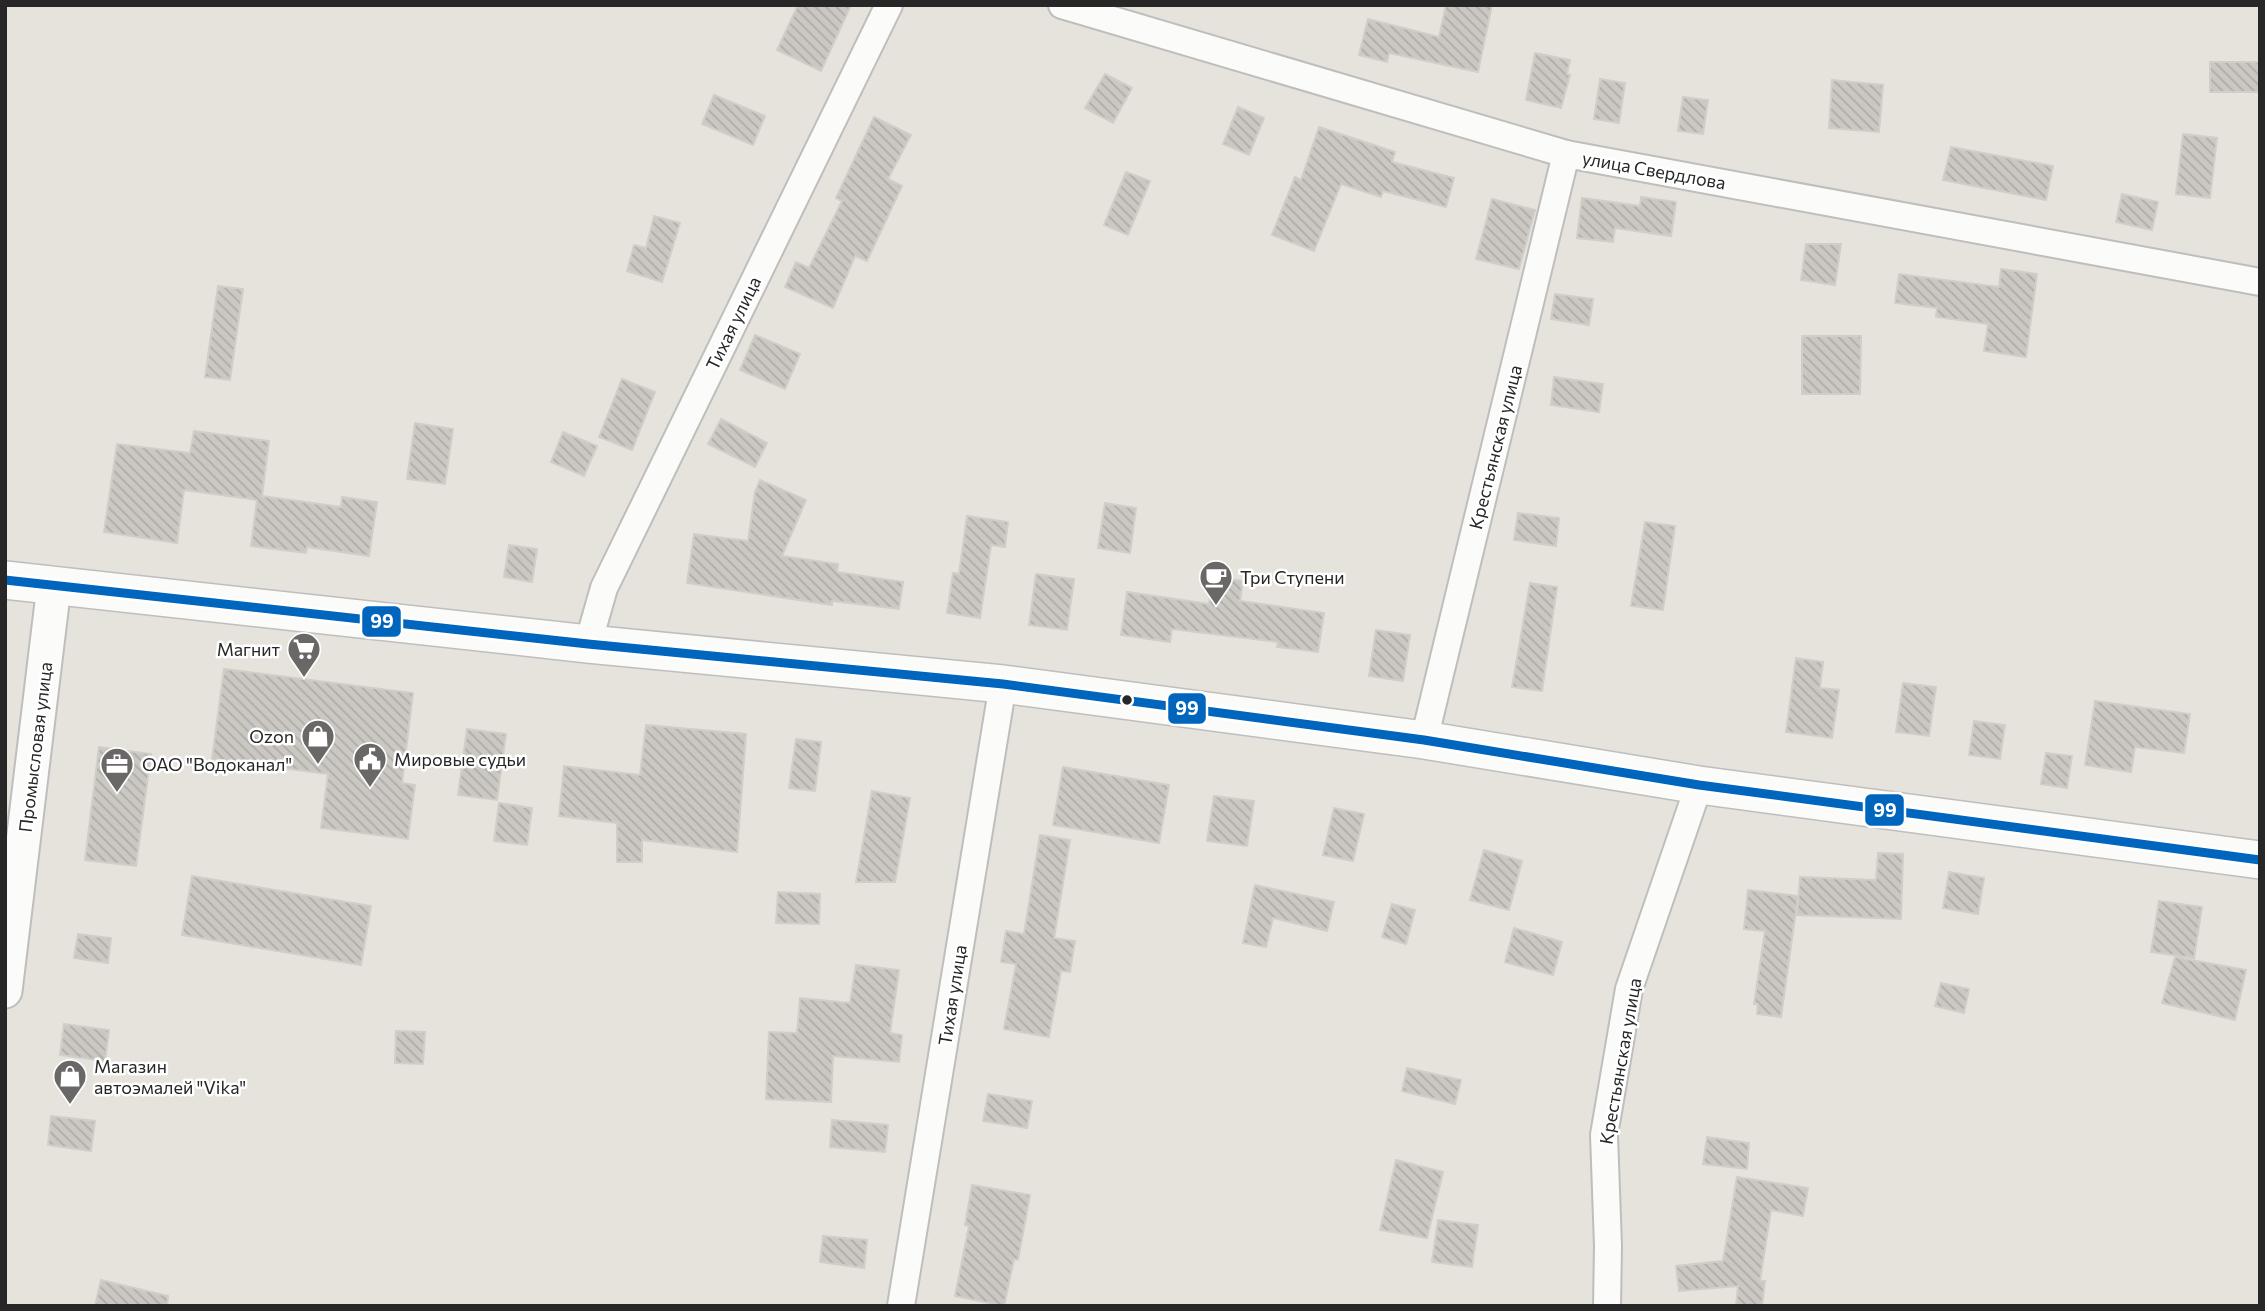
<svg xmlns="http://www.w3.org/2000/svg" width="2265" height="1311" viewBox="0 0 2265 1311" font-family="Commissioner,sans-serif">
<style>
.building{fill:url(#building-back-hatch);stroke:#d1cec8;stroke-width:2}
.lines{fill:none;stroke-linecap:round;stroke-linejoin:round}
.minor-casing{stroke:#bfbebe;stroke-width:30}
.tertiary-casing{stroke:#bfbebe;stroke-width:37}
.secondary-casing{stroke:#bfbebe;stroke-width:40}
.minor{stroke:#fbfbfa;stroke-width:26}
.tertiary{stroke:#fbfbfa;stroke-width:33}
.secondary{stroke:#fbfbfa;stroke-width:37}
.bus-1-casing{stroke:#fff;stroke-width:14}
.bus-1{stroke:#0065bd;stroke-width:9}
.bus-dot{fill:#272727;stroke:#fff;stroke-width:2.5}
.labels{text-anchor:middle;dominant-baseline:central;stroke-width:5;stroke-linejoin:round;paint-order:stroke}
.street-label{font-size:18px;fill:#272727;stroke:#fff}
.poi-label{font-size:18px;fill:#272727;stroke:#fff;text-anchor:start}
.line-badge{stroke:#fff;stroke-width:2.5}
.badge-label{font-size:19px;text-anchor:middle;font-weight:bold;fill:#fff}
</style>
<defs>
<pattern id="building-back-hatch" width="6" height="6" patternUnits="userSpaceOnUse" patternTransform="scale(1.75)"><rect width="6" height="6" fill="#cbc8c3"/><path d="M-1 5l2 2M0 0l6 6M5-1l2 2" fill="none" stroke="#aeaca8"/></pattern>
</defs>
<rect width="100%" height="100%" fill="#e6e2dc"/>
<g class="building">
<path d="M 798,5 L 851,5 L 821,71 L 777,50 Z"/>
<path d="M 1446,5 L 1492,5 L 1478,72 L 1389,53 L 1387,62 L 1359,55 L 1368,19 L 1439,37 Z"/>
<path d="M 1535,53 L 1570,60 L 1567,74 L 1570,75 L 1561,108 L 1526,100 Z"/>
<rect x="2210" y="62" width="50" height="30"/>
<path d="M 1105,74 L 1132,88 L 1113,123 L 1085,108 Z"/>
<path d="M 1600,79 L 1625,83 L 1619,123 L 1594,119 Z"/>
<path d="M 1832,80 L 1883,85 L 1879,132 L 1829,128 Z"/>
<path d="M 714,95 L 765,116 L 753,145 L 702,124 Z"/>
<path d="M 1683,97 L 1708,100 L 1703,134 L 1678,131 Z"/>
<path d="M 1238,107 L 1264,118 L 1249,155 L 1223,144 Z"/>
<path d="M 874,117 L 911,135 L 888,179 L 902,186 L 867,261 L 855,256 L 833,308 L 785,287 L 796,262 L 809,268 L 842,201 L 836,198 Z"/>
<path d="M 1319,127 L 1395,152 L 1392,162 L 1454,178 L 1446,207 L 1383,191 L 1381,197 L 1341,184 L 1314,251 L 1272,235 L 1295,177 L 1301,180 Z"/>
<path d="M 2183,134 L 2217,138 L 2210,198 L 2176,194 Z"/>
<path d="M 1951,147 L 2053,166 L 2046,200 L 1943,180 Z"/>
<path d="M 1126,172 L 1150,181 L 1128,235 L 1104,225 Z"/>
<path d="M 2122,194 L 2158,202 L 2152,230 L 2116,222 Z"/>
<path d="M 1641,197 L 1676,202 L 1671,236 L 1615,228 L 1613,242 L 1577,238 L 1582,198 L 1640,206 Z"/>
<path d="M 1492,199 L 1535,210 L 1519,269 L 1476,259 Z"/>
<path d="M 654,216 L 680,223 L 662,282 L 627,271 L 634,245 L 646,248 Z"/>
<path d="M 1806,244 L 1841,244 L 1835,285 L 1801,280 Z"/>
<path d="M 2001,269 L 2037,274 L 2026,357 L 1984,351 L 1988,324 L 1936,317 L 1937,308 L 1895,303 L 1899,274 L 1999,287 Z"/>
<path d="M 218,286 L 243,289 L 230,380 L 205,377 Z"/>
<path d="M 1555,294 L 1593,299 L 1589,325 L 1551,319 Z"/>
<path d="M 755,335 L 800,354 L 785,389 L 740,370 Z"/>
<path d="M 1802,336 L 1861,336 L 1860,394 L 1802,394 Z"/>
<path d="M 1554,377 L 1603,384 L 1599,412 L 1551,405 Z"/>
<path d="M 622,379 L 655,392 L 632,450 L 599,437 Z"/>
<path d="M 721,419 L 767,443 L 755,467 L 708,444 Z"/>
<path d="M 415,423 L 453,429 L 445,484 L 407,479 Z"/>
<path d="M 194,431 L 269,441 L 262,496 L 341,507 L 342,497 L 377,502 L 369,556 L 307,547 L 306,553 L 251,546 L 257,500 L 184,490 L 177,543 L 104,532 L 117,444 L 190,453 Z"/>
<path d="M 563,432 L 597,446 L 584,476 L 551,462 Z"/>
<path d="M 760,480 L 806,500 L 782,556 L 838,564 L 837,572 L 903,582 L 899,609 L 832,601 L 832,605 L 687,583 L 694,534 L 748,541 L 755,492 Z"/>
<path d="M 1105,503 L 1136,508 L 1130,553 L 1098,548 Z"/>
<path d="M 1518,513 L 1559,518 L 1556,546 L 1514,540 Z"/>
<path d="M 967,516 L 1008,522 L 1005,547 L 991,545 L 980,618 L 947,613 L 953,573 L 959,574 Z"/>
<path d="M 1645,522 L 1675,526 L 1663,610 L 1631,606 Z"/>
<path d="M 509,545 L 537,549 L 532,582 L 504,577 Z"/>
<path d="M 1036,574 L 1074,579 L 1067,630 L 1029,625 Z"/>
<path d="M 1213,577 L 1243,581 L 1240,601 L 1324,613 L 1318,652 L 1277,647 L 1278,642 L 1172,629 L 1170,642 L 1121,635 L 1127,592 L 1209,604 Z"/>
<path d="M 1530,583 L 1557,587 L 1542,691 L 1512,687 Z"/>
<path d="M 1376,630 L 1410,635 L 1403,681 L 1369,676 Z"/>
<path d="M 1796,658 L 1823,662 L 1820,688 L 1839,690 L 1832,738 L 1786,732 Z"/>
<path d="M 224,669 L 413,693 L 402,783 L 415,785 L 408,839 L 321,828 L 328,774 L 212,759 Z"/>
<path d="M 1903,683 L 1936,687 L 1929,736 L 1896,732 Z"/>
<path d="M 2095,701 L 2190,714 L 2184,753 L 2135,747 L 2131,772 L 2085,765 Z"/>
<path d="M 1974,721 L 2005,725 L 2000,759 L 1969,755 Z"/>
<path d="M 646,725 L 746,734 L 737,852 L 642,840 L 642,862 L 617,862 L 617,823 L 559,816 L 564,766 L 640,775 Z"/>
<path d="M 467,729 L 506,734 L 497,800 L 458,795 Z"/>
<path d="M 796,739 L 821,742 L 815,791 L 789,788 Z"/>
<path d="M 99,747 L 151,754 L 136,866 L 85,860 Z"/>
<path d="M 2046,753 L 2072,756 L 2067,788 L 2041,784 Z"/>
<path d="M 1063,767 L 1169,785 L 1159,843 L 1053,825 Z"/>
<path d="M 872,791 L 910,798 L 895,882 L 856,882 Z"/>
<path d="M 1214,796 L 1254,801 L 1247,846 L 1207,841 Z"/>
<path d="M 499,803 L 532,808 L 527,845 L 494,841 Z"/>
<path d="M 1334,808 L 1364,814 L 1353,861 L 1323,855 Z"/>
<path d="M 1040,835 L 1070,840 L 1054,938 L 1075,941 L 1070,972 L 1061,971 L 1049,1037 L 1004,1029 L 1016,964 L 1001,962 L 1006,931 L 1024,934 Z"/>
<path d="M 1484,850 L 1522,861 L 1509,910 L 1470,900 Z"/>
<path d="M 1878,853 L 1903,854 L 1901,919 L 1797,915 L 1800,877 L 1876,880 Z"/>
<path d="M 1949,872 L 1984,878 L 1978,914 L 1943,908 Z"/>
<path d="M 192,876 L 371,906 L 361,965 L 182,935 Z"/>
<path d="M 1255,885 L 1334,902 L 1327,931 L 1273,918 L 1266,947 L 1243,943 Z"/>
<path d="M 1748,890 L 1798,896 L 1781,1017 L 1757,1014 L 1758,1004 L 1754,1004 L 1765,931 L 1744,929 Z"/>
<path d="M 778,892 L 820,894 L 819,924 L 776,923 Z"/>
<path d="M 2159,901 L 2202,907 L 2194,958 L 2151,952 Z"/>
<path d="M 1392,904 L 1415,910 L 1406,944 L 1382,937 Z"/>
<path d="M 1514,928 L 1562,942 L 1553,975 L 1505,962 Z"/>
<path d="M 78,934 L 111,938 L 108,963 L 74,958 Z"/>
<path d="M 2175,957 L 2246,970 L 2235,1020 L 2162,1003 Z"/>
<path d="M 856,965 L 899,970 L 890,1033 L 902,1035 L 899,1062 L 833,1056 L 831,1102 L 766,1099 L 769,1032 L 797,1033 L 800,998 L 850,1003 Z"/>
<path d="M 1941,983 L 1969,989 L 1964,1013 L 1935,1006 Z"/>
<path d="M 64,1024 L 109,1030 L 105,1061 L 60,1055 Z"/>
<path d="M 396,1031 L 425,1032 L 423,1064 L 395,1063 Z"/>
<path d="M 1407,1068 L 1461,1080 L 1455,1104 L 1402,1091 Z"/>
<path d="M 988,1094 L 1032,1101 L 1027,1128 L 983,1121 Z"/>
<path d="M 51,1116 L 95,1121 L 91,1151 L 48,1145 Z"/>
<path d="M 832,1120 L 888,1125 L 885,1152 L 830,1147 Z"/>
<path d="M 1707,1137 L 1749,1143 L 1747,1169 L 1703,1164 Z"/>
<path d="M 1396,1160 L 1443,1172 L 1427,1238 L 1380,1230 Z"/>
<path d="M 1737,1177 L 1808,1188 L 1803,1216 L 1771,1210 L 1760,1281 L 1765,1281 L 1762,1306 L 1736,1306 L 1738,1286 L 1679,1291 L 1676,1266 L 1723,1261 Z"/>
<path d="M 972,1185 L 1030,1195 L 1018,1260 L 1014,1259 L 1004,1306 L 955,1296 L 969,1226 L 965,1225 Z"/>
<path d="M 1438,1220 L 1478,1225 L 1472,1267 L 1432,1262 Z"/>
<path d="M 823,1236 L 867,1240 L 864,1268 L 820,1262 Z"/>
<path d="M 101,1280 L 168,1296 L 167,1306 L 95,1306 Z"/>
</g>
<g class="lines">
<defs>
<g id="minor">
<path d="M 1062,5 L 1566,154 L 2260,282"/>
<path d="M 588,644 L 604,588 L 889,5"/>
<path d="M 1424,740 L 1566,154"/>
<path d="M 901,1306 L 1003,684"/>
<path d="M 1607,1306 L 1608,1246 L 1604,1135 L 1629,989 L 1699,785"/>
</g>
<path id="tertiary" d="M 5,991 L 54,586"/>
<path id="secondary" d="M 5,580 L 588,644 L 1003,684 L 1424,740 L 1699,785 L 2260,860"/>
</defs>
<use href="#minor" class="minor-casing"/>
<use href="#tertiary" class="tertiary-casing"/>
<use href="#secondary" class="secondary-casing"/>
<use href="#minor" class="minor"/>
<use href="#tertiary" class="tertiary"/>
<use href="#secondary" class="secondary"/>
<defs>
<path id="bus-1" d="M 5,580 L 588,644 L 1003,684 L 1424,740 L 1699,785 L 2260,860"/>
</defs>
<use href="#bus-1" class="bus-1-casing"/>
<use href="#bus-1" class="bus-1"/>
</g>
<defs>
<symbol id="cafe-pin" viewBox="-11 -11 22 30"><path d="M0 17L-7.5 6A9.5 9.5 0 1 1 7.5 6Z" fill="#6a6866" stroke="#fff"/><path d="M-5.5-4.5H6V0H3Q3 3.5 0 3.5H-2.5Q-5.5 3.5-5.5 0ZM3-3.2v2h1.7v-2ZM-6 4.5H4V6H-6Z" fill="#fff"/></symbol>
<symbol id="supermarket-pin" viewBox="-11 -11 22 30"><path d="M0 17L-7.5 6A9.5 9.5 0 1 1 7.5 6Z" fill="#6a6866" stroke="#fff"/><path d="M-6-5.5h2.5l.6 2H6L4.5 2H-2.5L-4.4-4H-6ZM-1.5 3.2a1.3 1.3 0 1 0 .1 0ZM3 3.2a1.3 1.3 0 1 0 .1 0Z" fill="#fff"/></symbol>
<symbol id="shop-pin" viewBox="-11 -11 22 30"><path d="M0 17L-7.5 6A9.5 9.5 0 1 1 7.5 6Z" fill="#6a6866" stroke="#fff"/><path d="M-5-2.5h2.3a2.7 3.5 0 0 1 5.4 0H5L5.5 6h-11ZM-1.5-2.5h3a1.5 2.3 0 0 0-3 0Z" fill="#fff"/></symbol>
<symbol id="civic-pin" viewBox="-11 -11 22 30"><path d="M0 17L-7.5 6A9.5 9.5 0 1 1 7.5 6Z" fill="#6a6866" stroke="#fff"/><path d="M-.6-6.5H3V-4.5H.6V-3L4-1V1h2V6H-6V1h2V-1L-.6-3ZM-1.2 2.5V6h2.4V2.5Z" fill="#fff"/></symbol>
<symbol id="office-pin" viewBox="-11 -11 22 30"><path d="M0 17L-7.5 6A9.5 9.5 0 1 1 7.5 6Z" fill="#6a6866" stroke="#fff"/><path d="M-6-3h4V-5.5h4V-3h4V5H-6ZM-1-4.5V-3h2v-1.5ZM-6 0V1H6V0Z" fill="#fff"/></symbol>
</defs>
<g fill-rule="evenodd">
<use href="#cafe-pin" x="1197" y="558" width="38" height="52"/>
<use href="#supermarket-pin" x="285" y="630" width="38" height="52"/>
<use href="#shop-pin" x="299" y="717" width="38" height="52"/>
<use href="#civic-pin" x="351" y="740" width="38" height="52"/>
<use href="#office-pin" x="98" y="745" width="38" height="52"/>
<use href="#shop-pin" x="51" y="1057" width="38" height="52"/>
</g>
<circle class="bus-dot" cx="1127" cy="700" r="6"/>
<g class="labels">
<g class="street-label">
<text transform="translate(1654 170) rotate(10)">улица Свердлова</text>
<text transform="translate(733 323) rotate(-64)">Тихая улица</text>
<text transform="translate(1495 447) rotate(-76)">Крестьянская улица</text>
<text transform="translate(35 747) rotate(-83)">Промысловая улица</text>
<text transform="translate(952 995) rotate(-81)">Тихая улица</text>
<text transform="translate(1620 1061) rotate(-80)">Крестьянская улица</text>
</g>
<g class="poi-label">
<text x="1240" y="577">Три Ступени</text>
<text x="280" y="649" text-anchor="end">Магнит</text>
<text x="294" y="736" text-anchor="end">Ozon</text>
<text x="394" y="759">Мировые судьи</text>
<text x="142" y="764">ОАО "Водоканал"</text>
<text x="94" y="1066">Магазин<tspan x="94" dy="21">автоэмалей "Vika"</tspan></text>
</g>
</g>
<g class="line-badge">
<rect x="361" y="605" width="41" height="33" rx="7" fill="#0065bd"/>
<rect x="1167" y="692" width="40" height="33" rx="7" fill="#0065bd"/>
<rect x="1864" y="793" width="41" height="34" rx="7" fill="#0065bd"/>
</g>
<g class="badge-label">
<text x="382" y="628">99</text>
<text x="1187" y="715">99</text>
<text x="1885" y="817">99</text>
</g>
<rect width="2265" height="1311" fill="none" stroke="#272727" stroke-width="14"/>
</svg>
